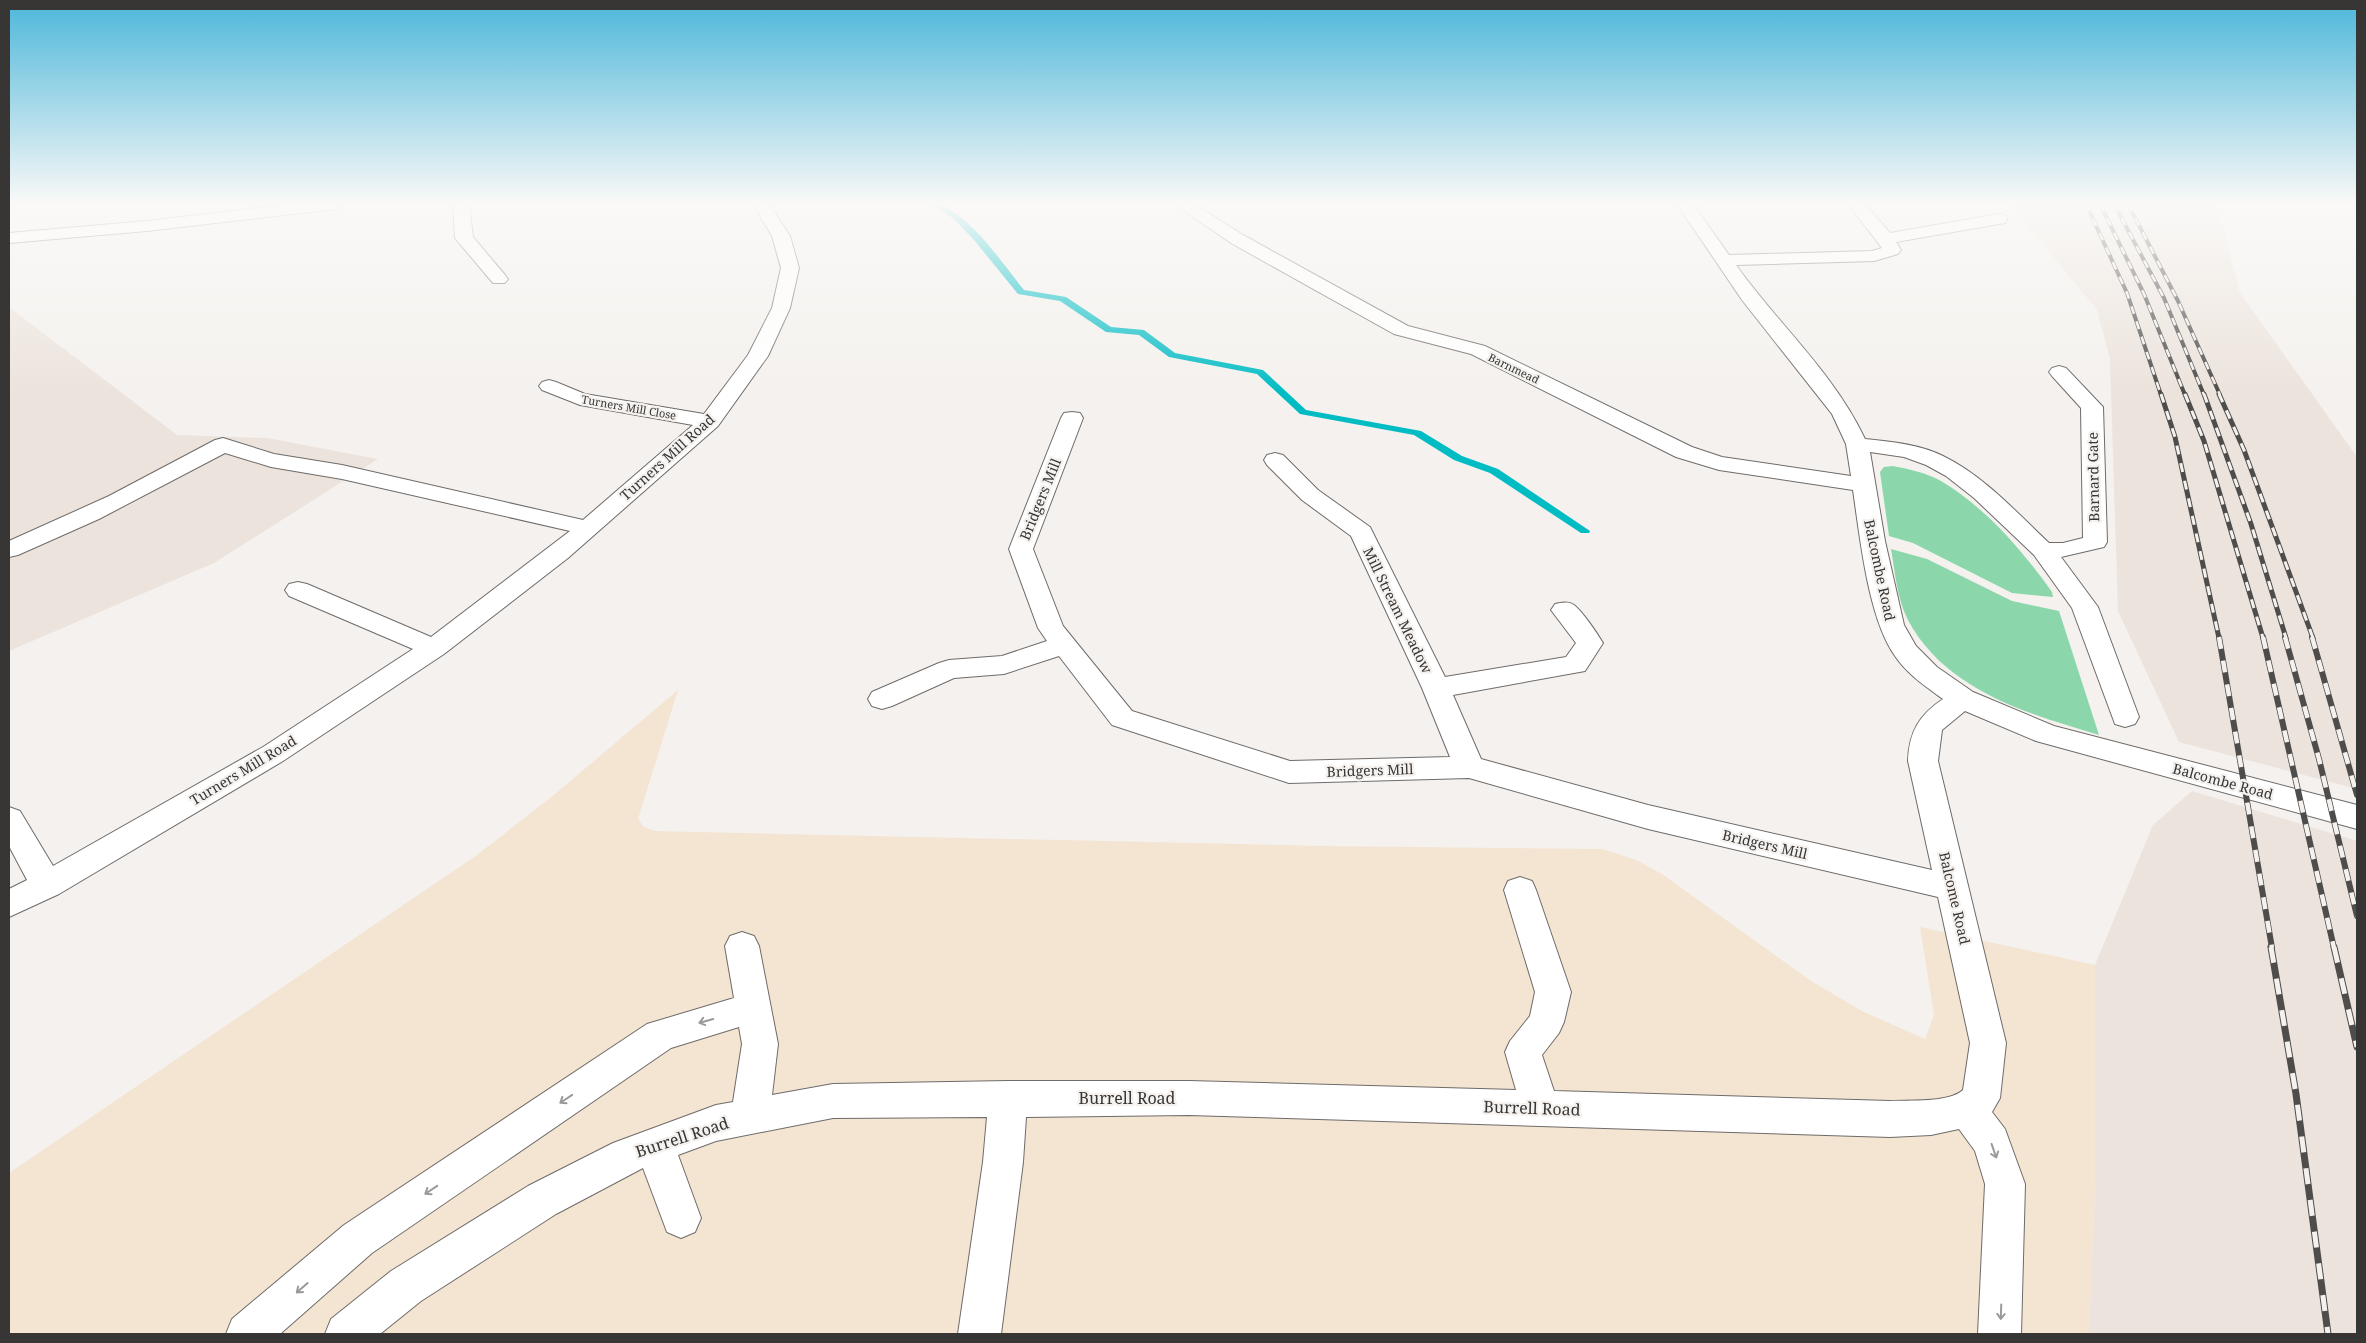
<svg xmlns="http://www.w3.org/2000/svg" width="2366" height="1343" viewBox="0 0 2366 1343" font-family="'Noto Serif',serif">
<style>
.commercial{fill:#f4e5d2}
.built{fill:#ece3dc}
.green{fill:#8bd7ab}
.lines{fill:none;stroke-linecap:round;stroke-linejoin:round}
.stream{fill:#02bcc4;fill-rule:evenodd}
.minor-casing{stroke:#6e6b69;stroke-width:2}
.minor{fill:#fff;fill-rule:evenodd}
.rail-far3-casing{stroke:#4e4d4b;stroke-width:4}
.rail-far2-casing{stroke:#4e4d4b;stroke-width:5}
.rail-far1-casing{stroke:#4e4d4b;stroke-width:6}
.rail-casing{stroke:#4e4d4b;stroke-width:7}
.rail-far3{stroke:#f4f1ee;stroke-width:2.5;stroke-dasharray:8;stroke-linecap:butt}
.rail-far2{stroke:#f4f1ee;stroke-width:3;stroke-dasharray:9;stroke-linecap:butt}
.rail-far1{stroke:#f4f1ee;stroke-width:4.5;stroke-dasharray:12;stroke-linecap:butt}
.rail{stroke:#f4f1ee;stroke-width:5;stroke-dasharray:16;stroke-linecap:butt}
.oneway{stroke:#9b9a9a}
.labels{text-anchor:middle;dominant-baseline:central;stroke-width:4.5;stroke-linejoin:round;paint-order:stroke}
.far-street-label{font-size:11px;fill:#373635;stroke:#f4f1ee}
.street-label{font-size:14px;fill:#373635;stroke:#f4f1ee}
.near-street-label{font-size:16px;fill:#373635;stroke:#f4f1ee}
</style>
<rect width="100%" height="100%" fill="#f4f1ee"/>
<path class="commercial" d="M 678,690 L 638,819 L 644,827 L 655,831 L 1323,846 L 1602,849 L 1636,860 L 1662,874 L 1811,981 L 1862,1011 L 1925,1039 L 1934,1015 L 1920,927 L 2095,965 L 2095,1190 L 2089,1334 L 9,1334 L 9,1173 L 477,855 L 555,794 Z"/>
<g class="built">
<path d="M 2010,204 L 2217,204 L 2240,293 L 2357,457 L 2357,789 L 2179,742 L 2118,611 L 2110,359 L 2097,310 Z"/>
<path d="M 9,307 L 177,435 L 267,438 L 378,459 L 214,563 L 9,651 Z"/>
<path d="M 2192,791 L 2357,841 L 2357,1334 L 2089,1334 L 2095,1190 L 2095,965 L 2153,825 Z"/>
</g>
<g class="green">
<path d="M 1893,466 C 1909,469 1927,473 1941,481 C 1986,508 2022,550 2052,592 L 2053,597 L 2012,593 L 1913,543 L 1889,536 L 1880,472 L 1884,467 Z"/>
<path d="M 1891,549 L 1927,559 L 2012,601 L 2059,611 L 2099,735 C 2028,714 1945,690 1908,620 C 1897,599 1895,572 1891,549 Z"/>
</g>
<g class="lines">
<path class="stream" d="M 931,204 C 964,204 1004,266 1024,290 L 1066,297 L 1111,327 L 1144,330 L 1175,353 L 1263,370 L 1306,410 L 1421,431 L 1462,456 L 1498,469 L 1590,531 L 1589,533 L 1581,533 L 1490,473 L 1454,460 L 1414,435 L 1300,414 L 1257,374 L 1169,357 L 1139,335 L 1106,332 L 1060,301 L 1018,294 L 974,240 L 954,219 Z"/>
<defs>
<g id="minor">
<path d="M 291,204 L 343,204 L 341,207 L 335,209 L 147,231 L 9,243 L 9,233 L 147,221 Z"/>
<path d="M 453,204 L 469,204 L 473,237 L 505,275 L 508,279 L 505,283 L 493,283 L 455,238 Z"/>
<path d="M 753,204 L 769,204 L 790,236 L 799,268 L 790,308 L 768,356 L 718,426 L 568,558 L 444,654 L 283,761 L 59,894 L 9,917 L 9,889 L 27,880 L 9,846 L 9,807 L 20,811 L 53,866 L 263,747 L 413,649 L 289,596 L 285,590 L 289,584 L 298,582 L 307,584 L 431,637 L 570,531 L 342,479 L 271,467 L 225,453 L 99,519 L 18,555 L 9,557 L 9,541 L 109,496 L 215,440 L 223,438 L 274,454 L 342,465 L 583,520 L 693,425 L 580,405 L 542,390 L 539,386 L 542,382 L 549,380 L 556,382 L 585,394 L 704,414 L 748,355 L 772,308 L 781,268 L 772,236 Z"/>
<path d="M 1174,204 L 1194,204 L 1243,235 L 1408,326 L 1485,346 L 1692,447 L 1722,457 L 1851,476 L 1846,444 L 1832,414 L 1742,300 L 1677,204 L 1693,204 L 1729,255 L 1872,251 L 1882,248 L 1848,204 L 1865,204 L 1890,233 L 1999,214 L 2005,215 L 2007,219 L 2005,223 L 1999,224 L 1896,242 L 1901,250 L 1898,254 L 1874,261 L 1736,265 C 1778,324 1834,373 1865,439 C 1892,442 1919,444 1943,456 C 1984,476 2016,512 2049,543 L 2063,543 L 2083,538 L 2081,408 L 2052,376 L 2049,372 L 2052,368 L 2059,366 L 2066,368 L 2103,407 L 2107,542 L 2104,547 L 2061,557 L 2098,607 L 2139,717 L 2135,724 L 2125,727 L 2115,724 L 2072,608 L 2034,555 L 1974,498 L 1946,476 L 1926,465 L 1904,457 L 1870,452 L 1885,541 L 1904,625 L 1916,646 L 1937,667 L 1973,692 L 2054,726 L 2357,805 L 2357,829 L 2036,741 L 1965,711 L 1942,730 L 1938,761 L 2006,1043 L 2000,1098 L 1992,1112 L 2005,1129 L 2025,1184 L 2021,1334 L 1978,1334 L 1985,1184 L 1975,1151 L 1959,1129 L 1931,1135 L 1890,1137 L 1189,1115 L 1026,1117 L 1023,1162 L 1001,1334 L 958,1334 L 983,1162 L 987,1117 L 833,1118 L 716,1141 L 678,1155 L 701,1218 L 695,1232 L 681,1238 L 667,1232 L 643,1168 L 556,1214 L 421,1301 L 380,1334 L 325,1334 L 331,1319 L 391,1271 L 528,1186 L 613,1143 L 716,1105 L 733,1102 L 742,1044 L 739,1027 L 671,1048 L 372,1253 L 280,1334 L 226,1334 L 232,1319 L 344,1225 L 647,1024 L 734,998 L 725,946 L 730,936 L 742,932 L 754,936 L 759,946 L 778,1044 L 772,1095 L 833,1084 L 1008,1081 L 1189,1081 L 1516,1090 L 1505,1052 L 1510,1041 L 1530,1016 L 1535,992 L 1504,890 L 1508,881 L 1520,877 L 1532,881 L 1536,890 L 1571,992 L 1564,1022 L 1559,1033 L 1542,1055 L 1554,1091 L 1890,1101 C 1909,1100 1949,1103 1963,1090 L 1970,1043 L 1938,897 L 1648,829 L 1469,778 L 1289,783 L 1112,725 L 1059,656 L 1004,674 L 954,678 L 892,706 L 882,709 L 872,706 L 868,699 L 872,692 L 939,663 L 949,660 L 1002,656 L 1047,641 L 1038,628 L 1009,549 L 1061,418 L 1064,413 L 1072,412 L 1080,413 L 1083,418 L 1033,549 L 1063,626 L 1132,711 L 1290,761 L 1450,757 L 1422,688 L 1351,536 L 1302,500 L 1267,465 L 1264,460 L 1267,455 L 1275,453 L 1283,455 L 1318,490 L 1370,527 L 1445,677 L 1566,657 L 1576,643 L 1551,610 L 1555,604 C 1561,603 1568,601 1574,605 C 1583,612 1597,633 1603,643 L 1585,671 L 1453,695 L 1481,759 L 1648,805 L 1932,870 L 1908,761 C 1909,732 1919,715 1943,699 C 1925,686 1907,674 1895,656 C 1868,618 1860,537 1853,490 L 1719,470 L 1676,457 L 1471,354 L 1394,334 L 1231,243 Z"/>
</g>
</defs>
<use href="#minor" class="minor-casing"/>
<use href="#minor" class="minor"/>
<defs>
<g id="rail-far3">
<path d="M 2086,204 L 2127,293 L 2161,395"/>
<path d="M 2100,204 L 2144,294 L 2185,395"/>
<path d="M 2114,204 L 2164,298 L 2204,395"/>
<path d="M 2128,204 L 2178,301 L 2220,395"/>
</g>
<g id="rail-far2">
<path d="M 2161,394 L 2175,437 L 2219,638"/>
<path d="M 2185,394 L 2204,441 L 2263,638"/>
<path d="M 2204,394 L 2251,524 L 2286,638"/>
<path d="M 2219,394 L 2244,450 L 2313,638"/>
</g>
<g id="rail-far1">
<path d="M 2219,637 L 2272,948"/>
<path d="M 2263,637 L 2334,948"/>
<path d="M 2285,637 L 2319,759 L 2357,916"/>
<path d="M 2312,637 L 2357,795"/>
</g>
<g id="rail">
<path d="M 2271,947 L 2296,1094 L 2328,1334"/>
<path d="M 2334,947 L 2357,1047"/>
</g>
</defs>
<use href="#rail-far3" class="rail-far3-casing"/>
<use href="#rail-far2" class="rail-far2-casing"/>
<use href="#rail-far1" class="rail-far1-casing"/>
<use href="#rail" class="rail-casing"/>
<use href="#rail-far3" class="rail-far3"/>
<use href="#rail-far2" class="rail-far2"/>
<use href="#rail-far1" class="rail-far1"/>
<use href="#rail" class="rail"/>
</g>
<defs><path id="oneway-shaft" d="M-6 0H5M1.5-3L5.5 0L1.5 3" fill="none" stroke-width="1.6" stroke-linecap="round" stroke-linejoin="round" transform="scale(1.25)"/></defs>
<g class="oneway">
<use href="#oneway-shaft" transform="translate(706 1021) rotate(164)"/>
<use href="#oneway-shaft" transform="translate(566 1099) rotate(146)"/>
<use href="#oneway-shaft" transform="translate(1994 1151) rotate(71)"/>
<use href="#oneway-shaft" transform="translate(431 1190) rotate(146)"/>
<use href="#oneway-shaft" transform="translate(302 1288) rotate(139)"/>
<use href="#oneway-shaft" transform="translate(2001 1312) rotate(92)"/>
</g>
<linearGradient id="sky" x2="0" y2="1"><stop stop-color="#4cb7da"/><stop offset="0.52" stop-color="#faf9f7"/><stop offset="1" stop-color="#faf9f7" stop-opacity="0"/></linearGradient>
<rect width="2366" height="392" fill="url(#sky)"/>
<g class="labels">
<g class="far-street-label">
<text transform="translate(1514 368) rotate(26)">Barnmead</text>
<text transform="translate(629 407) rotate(10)">Turners Mill Close</text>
</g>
<g class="street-label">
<text transform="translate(667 457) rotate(-42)">Turners Mill Road</text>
<text transform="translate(2093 477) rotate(-91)">Barnard Gate</text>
<text transform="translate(1040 499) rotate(-68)">Bridgers Mill</text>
<text transform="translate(1880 570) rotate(78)">Balcombe Road</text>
<text transform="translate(1398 610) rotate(64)">Mill Stream Meadow</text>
<text transform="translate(243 770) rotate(-31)">Turners Mill Road</text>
<text transform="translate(1370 770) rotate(-2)">Bridgers Mill</text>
<text transform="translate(2223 781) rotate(15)">Balcombe Road</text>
<text transform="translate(1765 844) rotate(13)">Bridgers Mill</text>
<text transform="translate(1955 898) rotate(77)">Balcome Road</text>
</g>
<g class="near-street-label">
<text x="1127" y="1098">Burrell Road</text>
<text transform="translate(1532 1108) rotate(2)">Burrell Road</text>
<text transform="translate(682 1137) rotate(-18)">Burrell Road</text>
</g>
</g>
<rect width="2366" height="1343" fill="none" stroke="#373635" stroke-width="20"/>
</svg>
